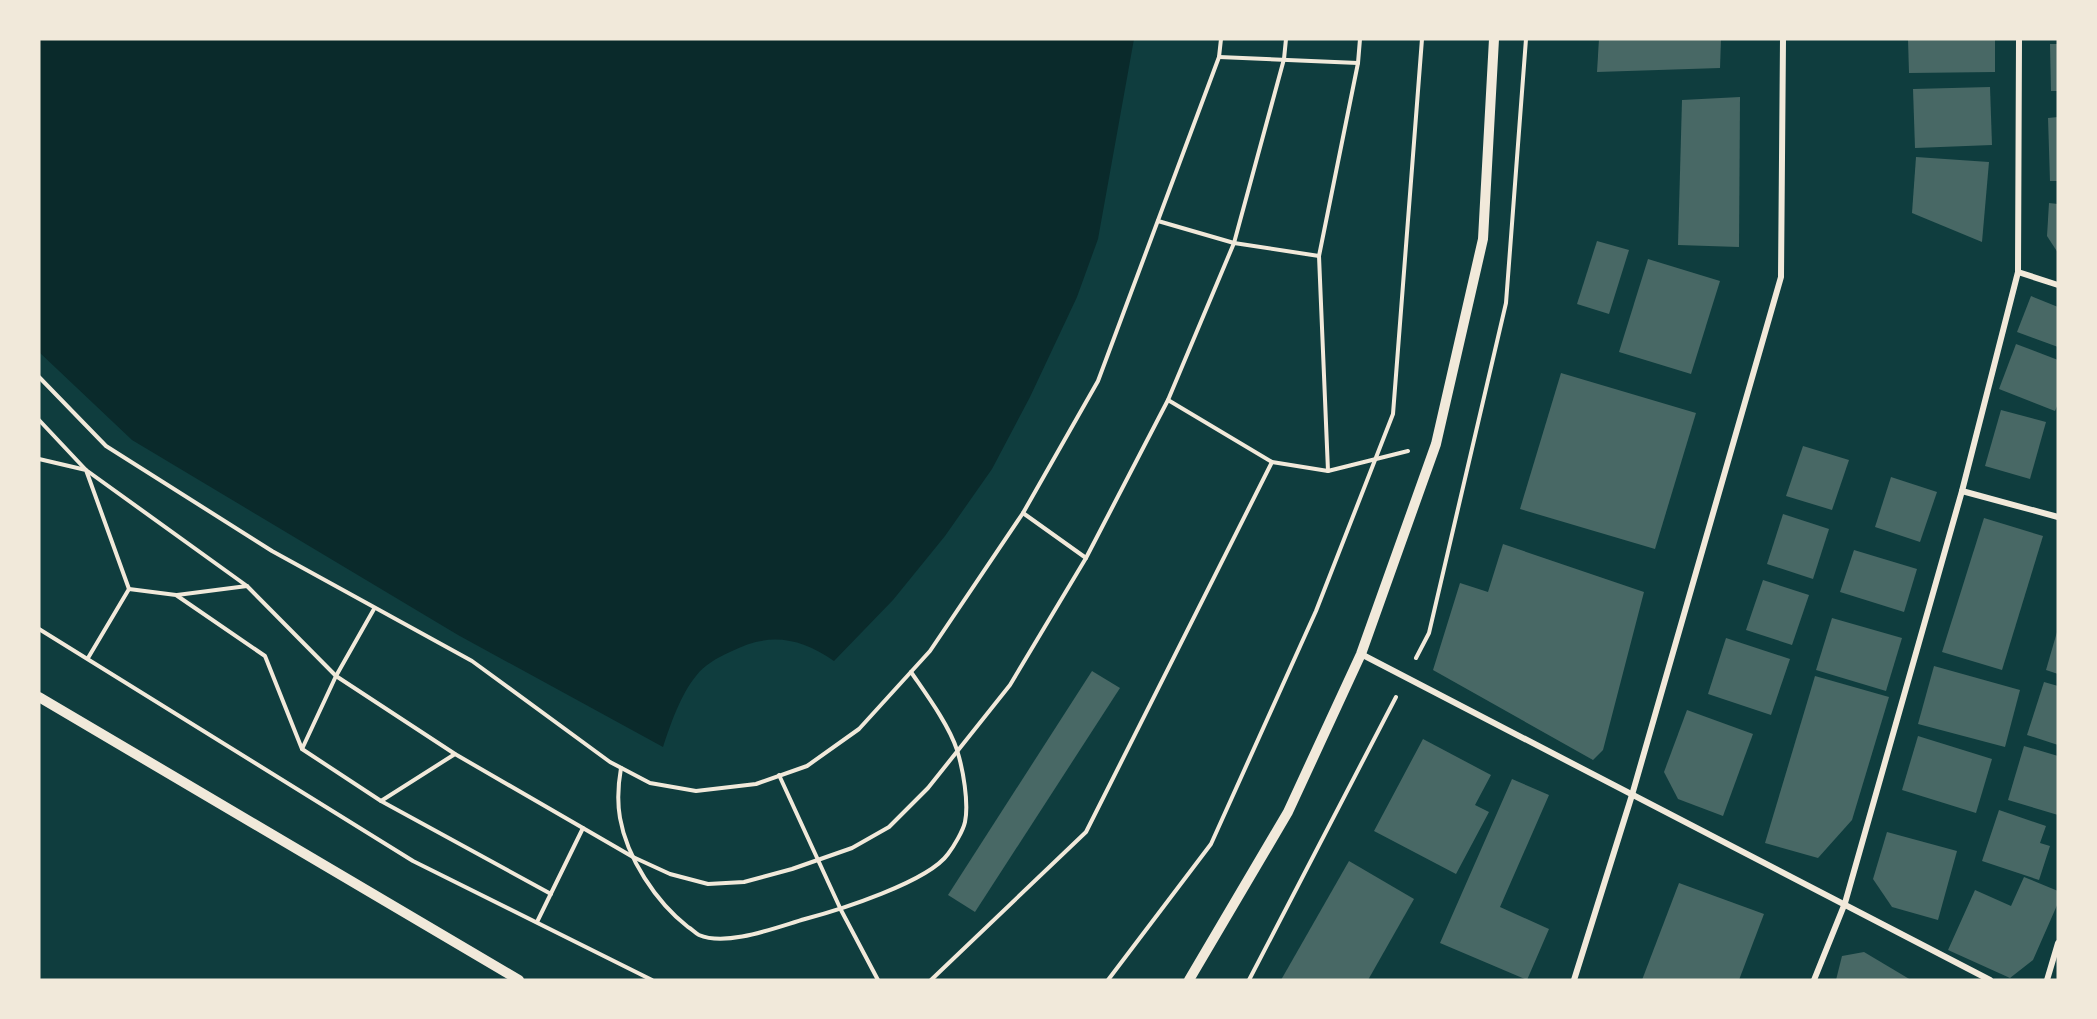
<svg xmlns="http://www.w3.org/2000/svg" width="2097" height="1019" viewBox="0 0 2097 1019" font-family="'IBM Plex Sans',sans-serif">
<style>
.water{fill:#0a2a2b}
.building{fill:#486865}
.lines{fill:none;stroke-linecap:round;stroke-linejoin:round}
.path{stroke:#f1e9da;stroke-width:4}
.minor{stroke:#f1e9da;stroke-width:6}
.tertiary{stroke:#f1e9da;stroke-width:10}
</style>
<rect width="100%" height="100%" fill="#0f3d3e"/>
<path class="water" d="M 39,39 L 1134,39 L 1098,239 L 1077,297 L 1030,397 L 992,469 L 945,536 L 893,600 L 834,661 C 799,637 768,632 730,652 C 717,658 704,665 696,676 C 681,694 670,725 663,747 L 458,635 L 132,440 L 39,352 Z"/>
<g class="building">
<path d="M 1599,39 L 1721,39 L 1720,68 L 1597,72 Z"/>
<path d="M 1908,39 L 1995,39 L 1995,72 L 1909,73 Z"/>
<path d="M 2050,44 L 2058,44 L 2058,91 L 2051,91 Z"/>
<path d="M 1990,87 L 1992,145 L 1915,148 L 1913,89 Z"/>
<path d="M 1740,97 L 1739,247 L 1678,245 L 1682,100 Z"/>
<path d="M 2058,117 L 2058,181 L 2050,181 L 2048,118 Z"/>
<path d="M 1916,157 L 1989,162 L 1982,242 L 1912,213 Z"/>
<path d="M 2049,203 L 2058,204 L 2058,253 L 2047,236 Z"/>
<path d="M 1597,241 L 1629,250 L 1609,314 L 1577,304 Z"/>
<path d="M 1648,259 L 1720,281 L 1691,374 L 1619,352 Z"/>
<path d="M 2031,296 L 2058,307 L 2058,347 L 2017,332 Z"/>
<path d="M 2016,344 L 2058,360 L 2058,404 L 2055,411 L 1999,389 Z"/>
<path d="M 1561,373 L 1696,413 L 1655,549 L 1520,509 Z"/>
<path d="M 2001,410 L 2046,422 L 2030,479 L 1985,466 Z"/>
<path d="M 1803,446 L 1849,460 L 1832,510 L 1786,496 Z"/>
<path d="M 1891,477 L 1937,492 L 1920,542 L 1875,527 Z"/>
<path d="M 1783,514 L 1829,529 L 1813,579 L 1767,564 Z"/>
<path d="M 1984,518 L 2043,536 L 2002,670 L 1942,652 Z"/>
<path d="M 1503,544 L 1644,592 L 1603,750 L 1593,760 L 1433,670 L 1460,583 L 1488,592 Z"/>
<path d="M 1854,550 L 1917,569 L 1904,612 L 1840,592 Z"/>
<path d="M 1763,580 L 1809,595 L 1792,645 L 1746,630 Z"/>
<path d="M 1832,618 L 1902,638 L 1886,691 L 1816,670 Z"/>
<path d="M 2057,632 L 2058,632 L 2058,674 L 2046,670 Z"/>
<path d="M 1726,638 L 1790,659 L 1771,715 L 1708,694 Z"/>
<path d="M 1934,666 L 2020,690 L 2005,747 L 1918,724 Z"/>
<path d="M 1092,671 L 1120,688 L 975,912 L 948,895 Z"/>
<path d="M 1815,676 L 1889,697 L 1852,820 L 1818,858 L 1765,843 Z"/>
<path d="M 2044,682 L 2058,686 L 2058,745 L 2027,735 Z"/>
<path d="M 1687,710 L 1753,734 L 1723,816 L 1678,799 L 1664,772 Z"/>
<path d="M 1918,736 L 1992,759 L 1976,813 L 1902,790 Z"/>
<path d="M 1423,739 L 1491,775 L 1475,805 L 1489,812 L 1456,874 L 1374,831 Z"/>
<path d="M 2024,746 L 2058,756 L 2058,815 L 2008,800 Z"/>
<path d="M 1512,779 L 1549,795 L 1500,907 L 1549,929 L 1527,980 L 1440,943 Z"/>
<path d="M 1999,810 L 2046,826 L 2040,843 L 2050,846 L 2039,880 L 1982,861 Z"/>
<path d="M 1887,832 L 1957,851 L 1938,920 L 1892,907 L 1873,879 Z"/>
<path d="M 1349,861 L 1414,899 L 1368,980 L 1281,980 Z"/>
<path d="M 2024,877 L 2058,891 L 2058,903 L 2033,960 L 2010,978 L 1948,950 L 1975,890 L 2011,906 Z"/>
<path d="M 1679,883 L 1764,914 L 1739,980 L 1642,980 Z"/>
<path d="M 1864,952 L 1911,980 L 1836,980 L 1842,956 Z"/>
</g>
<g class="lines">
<g class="path">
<path d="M 1219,57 L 1358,63"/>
<path d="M 1158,221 L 1234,243 L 1319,256"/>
<path d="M 39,377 L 106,446 L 272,551 L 472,661 L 610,762 L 650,783 L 696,791 L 756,784 L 807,766 L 859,729 L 930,651 L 1023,513 L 1098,381 L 1219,57 L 1221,39"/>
<path d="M 1168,400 L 1272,462 L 1328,471 L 1408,451"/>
<path d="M 39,420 L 86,470 L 247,586 L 336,676 L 455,754 L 633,857 L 670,874 L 708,884 L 744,882 L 792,869 L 852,848 L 889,827 L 928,788 L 1010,685 L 1086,558 L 1168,400 L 1234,243 L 1284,59 L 1286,39"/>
<path d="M 39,459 L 86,470 L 129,589 L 176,595 L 265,656 L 302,749 L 381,801 L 551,894"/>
<path d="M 1328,471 L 1319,256 L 1358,63 L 1360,39"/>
<path d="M 1023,513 L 1086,558"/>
<path d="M 177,595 L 247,586"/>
<path d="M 39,629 L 413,861 L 652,980"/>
<path d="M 88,658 L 129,589"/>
<path d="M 1416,658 L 1429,633 L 1506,303 L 1526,39"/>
<path d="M 302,749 L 336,676 L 374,609"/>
<path d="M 621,768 C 618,785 617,801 620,818 C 627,858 656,902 688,927 C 692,929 695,933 699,935 C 727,947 777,927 805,919 C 839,910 928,882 948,854 C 954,846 963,831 965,822 C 969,803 963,769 957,750 C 949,725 926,694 911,672"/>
<path d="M 779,775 L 841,910 L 878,980"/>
<path d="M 381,801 L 455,754"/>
<path d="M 537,922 L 583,828"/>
<path d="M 931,980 L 1086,832 L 1272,462"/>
<path d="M 1108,980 L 1211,844 L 1316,611 L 1393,414 L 1422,39"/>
<path d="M 1249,980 L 1396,697"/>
</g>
<g class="minor">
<path d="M 2018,272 L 2058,285"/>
<path d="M 1962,491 L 2058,517"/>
<path d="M 1361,654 L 1990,980"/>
<path d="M 1574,980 L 1632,795 L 1781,277 L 1783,39"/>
<path d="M 1814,980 L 1845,903 L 1962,491 L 2018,272 L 2019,39"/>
<path d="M 2047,980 L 2058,943"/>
</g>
<g class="tertiary">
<path d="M 39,697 L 519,980"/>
<path d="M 1189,980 L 1288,812 L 1361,654 L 1436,444 L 1483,239 L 1494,39"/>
</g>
</g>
<rect width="2097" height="1019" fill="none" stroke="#f1e9da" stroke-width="81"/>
</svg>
